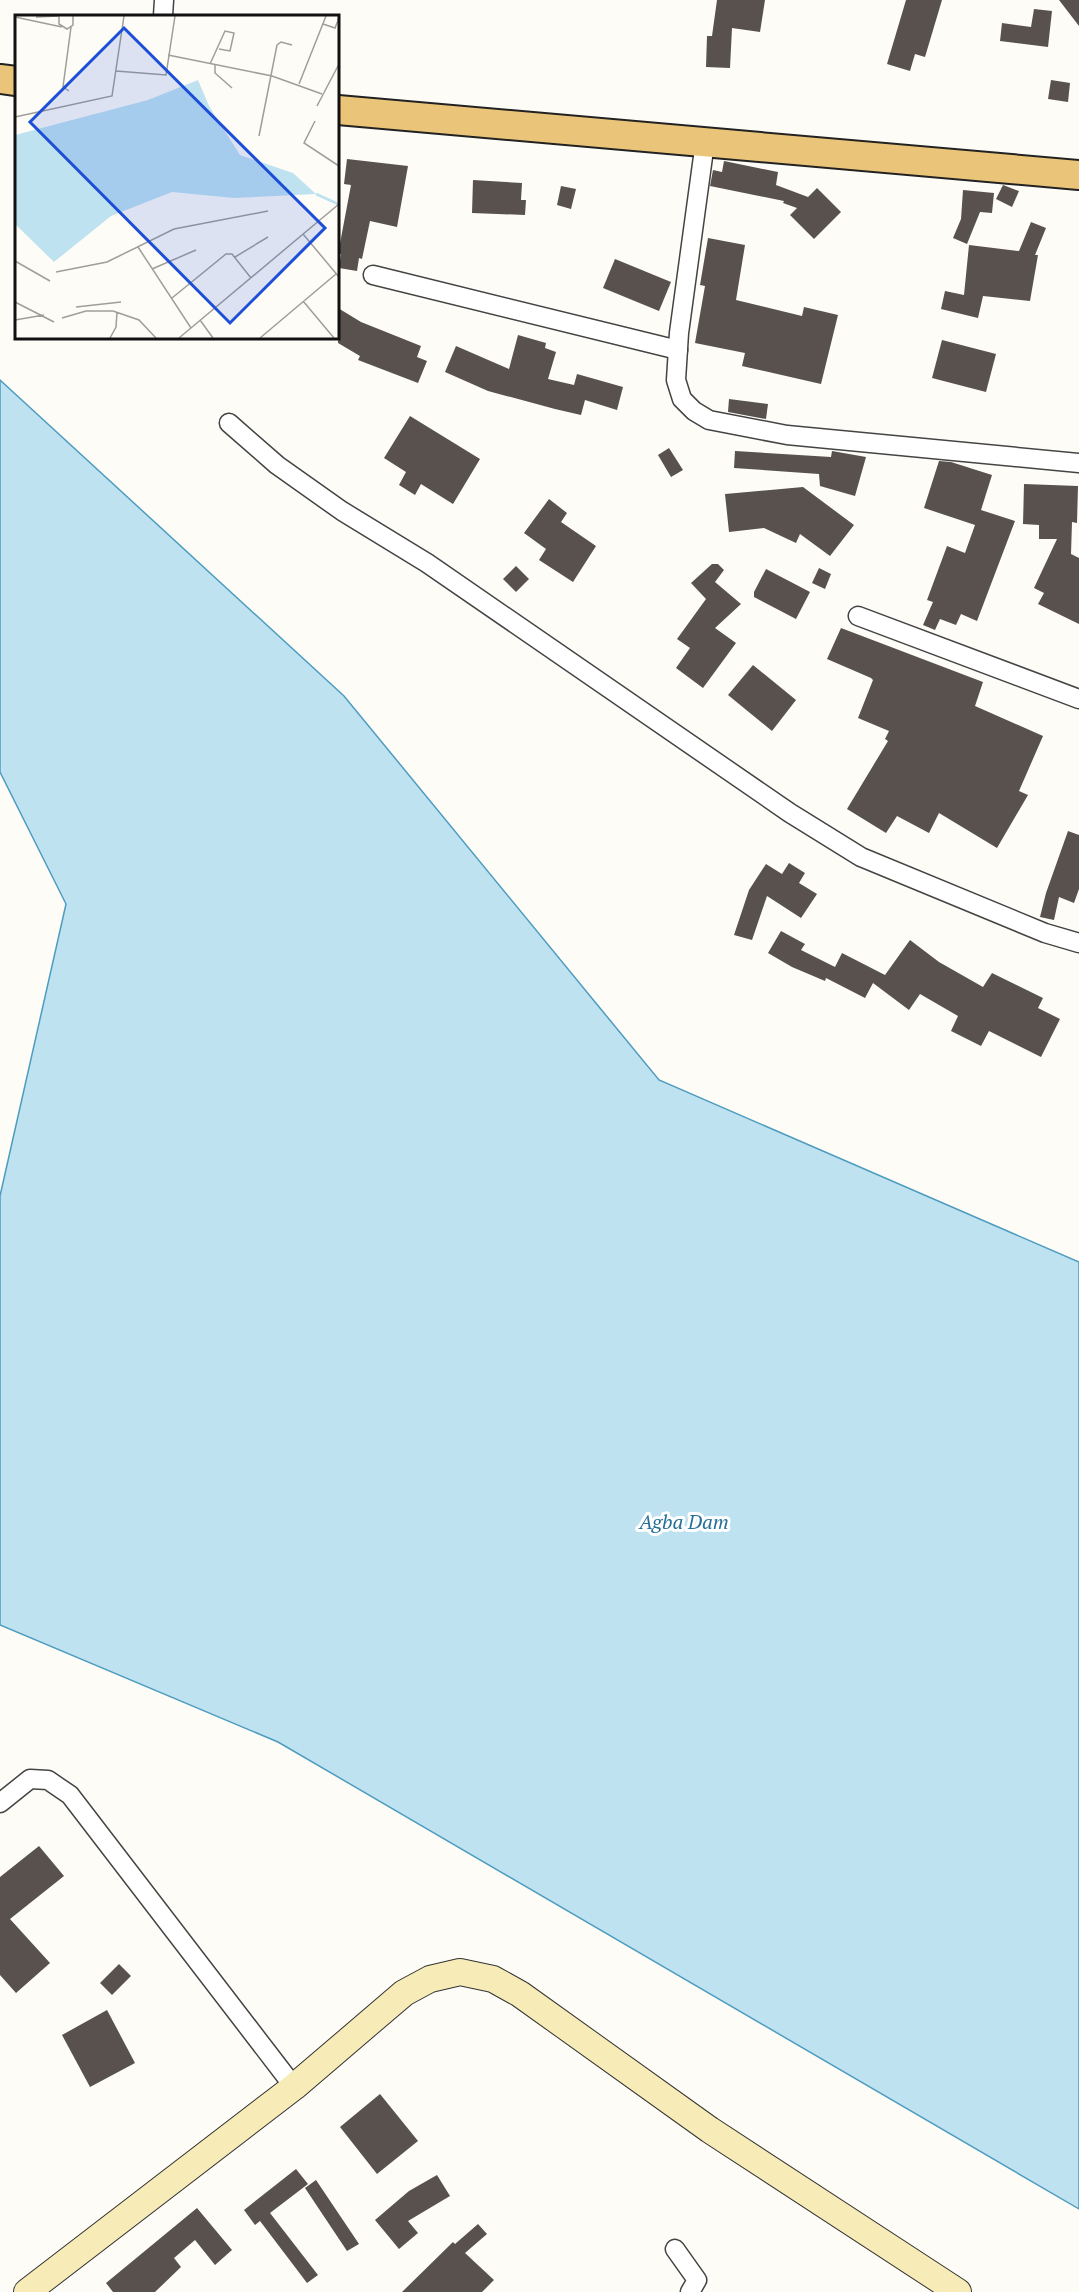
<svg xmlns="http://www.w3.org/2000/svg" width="1079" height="2292" viewBox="0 0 1079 2292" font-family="'PT Serif',serif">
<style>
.water{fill:#bfe2f1;stroke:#4d9cc0;stroke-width:1.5}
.building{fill:#58514e}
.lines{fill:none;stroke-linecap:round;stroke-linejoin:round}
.street-casing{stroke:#444;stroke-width:21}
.secondary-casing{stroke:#333;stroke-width:28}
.primary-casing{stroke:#222;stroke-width:32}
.street{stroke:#fff;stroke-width:18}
.secondary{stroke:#f7ebb8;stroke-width:26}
.primary{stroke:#eac579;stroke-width:28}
.labels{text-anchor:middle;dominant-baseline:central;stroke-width:6;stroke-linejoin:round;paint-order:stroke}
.water-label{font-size:20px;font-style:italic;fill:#256f97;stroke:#fff}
.inset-river{fill:none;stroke:#bfe2f1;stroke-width:3}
.inset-road{fill:none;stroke:#9f9e9a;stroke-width:1.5}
.view{fill:#1d4ed8;fill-opacity:0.15;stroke:#1d4ed8;stroke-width:3}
.inset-edge{fill:none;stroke:#111;stroke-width:3}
</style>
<rect width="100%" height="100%" fill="#fefcf6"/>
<path class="water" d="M 0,380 L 344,696 L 659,1080 L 1079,1262 L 1079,2209 L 278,1742 L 0,1625 L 0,1196 L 66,904 L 0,772 Z"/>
<g class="building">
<path d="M 717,0 L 765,0 L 760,32 L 732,28 L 730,68 L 706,67 L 707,36 L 712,36 Z"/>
<path d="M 906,0 L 942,0 L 925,57 L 915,54 L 910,71 L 887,64 Z"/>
<path d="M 1059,0 L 1079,0 L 1079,26 Z"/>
<path d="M 1034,9 L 1052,11 L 1048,47 L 1000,41 L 1002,23 L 1031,27 Z"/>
<path d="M 1051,80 L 1070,83 L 1068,102 L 1048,99 Z"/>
<path d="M 347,159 L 408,166 L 397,227 L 370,221 L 362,259 L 359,258 L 357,271 L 339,268 L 341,254 L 338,254 L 351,185 L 344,184 Z"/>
<path d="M 724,161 L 778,172 L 776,185 L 808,197 L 817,188 L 841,212 L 814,239 L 790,215 L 797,208 L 783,203 L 784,201 L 710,186 L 713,170 L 722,172 Z"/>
<path d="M 473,180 L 522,183 L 521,200 L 526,200 L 525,215 L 472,213 Z"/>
<path d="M 1003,185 L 1019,191 L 1012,207 L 996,199 Z"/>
<path d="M 561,186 L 576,189 L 571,209 L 557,205 Z"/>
<path d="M 963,190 L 994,193 L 992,213 L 980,212 L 967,244 L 953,238 L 961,219 Z"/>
<path d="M 1031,222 L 1046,228 L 1035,255 L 1038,255 L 1030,301 L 983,296 L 978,318 L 941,309 L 945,291 L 964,295 L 969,245 L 1019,251 Z"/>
<path d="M 708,238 L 745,245 L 736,300 L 802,316 L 804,307 L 838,315 L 821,384 L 742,366 L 745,353 L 695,343 L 705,286 L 700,285 Z"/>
<path d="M 615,259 L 671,282 L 659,311 L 603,288 Z"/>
<path d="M 338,308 L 361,322 L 421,346 L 417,357 L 427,361 L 418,383 L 358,360 L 360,356 L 338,343 Z"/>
<path d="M 518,335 L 546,343 L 545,348 L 556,352 L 548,379 L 574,385 L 577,374 L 623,387 L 617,410 L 585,400 L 581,415 L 555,409 L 488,391 L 445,372 L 456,346 L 509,369 Z"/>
<path d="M 942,340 L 996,354 L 986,392 L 932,378 Z"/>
<path d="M 729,399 L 768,404 L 766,419 L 728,412 Z"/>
<path d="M 410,416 L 480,459 L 453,504 L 421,484 L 415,495 L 399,485 L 406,472 L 384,458 Z"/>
<path d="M 669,448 L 683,470 L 671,477 L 658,455 Z"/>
<path d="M 735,451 L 831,457 L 832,451 L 866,457 L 855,496 L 820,486 L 819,474 L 734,468 Z"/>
<path d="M 939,461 L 951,462 L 992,475 L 981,510 L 1015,521 L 977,621 L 961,614 L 956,625 L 940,619 L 935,630 L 923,625 L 933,602 L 927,600 L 947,546 L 965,553 L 975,525 L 924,508 Z"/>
<path d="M 1024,484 L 1078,486 L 1077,523 L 1072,522 L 1071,554 L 1079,558 L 1079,624 L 1038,604 L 1044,593 L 1034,588 L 1057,539 L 1039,539 L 1039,525 L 1023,524 Z"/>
<path d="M 803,487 L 854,525 L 830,556 L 800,534 L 796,543 L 764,528 L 729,532 L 725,494 Z"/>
<path d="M 549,499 L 567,513 L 561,522 L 596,546 L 573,582 L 539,560 L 546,549 L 524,533 Z"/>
<path d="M 712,564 L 718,564 L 724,570 L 715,582 L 741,604 L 715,628 L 736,643 L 703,688 L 676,668 L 690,648 L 677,639 L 706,599 L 691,583 Z"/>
<path d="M 516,566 L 529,579 L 516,592 L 503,579 Z"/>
<path d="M 819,568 L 831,574 L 825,589 L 812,583 Z"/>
<path d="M 766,569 L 810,592 L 796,619 L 754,597 L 754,592 Z"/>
<path d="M 841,628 L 983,682 L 975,706 L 1043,736 L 1019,791 L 1028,795 L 997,848 L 939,813 L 929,833 L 897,816 L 886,833 L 847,809 L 888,741 L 885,739 L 889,731 L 858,718 L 873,680 L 871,678 L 827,659 Z"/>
<path d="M 753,665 L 796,700 L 772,731 L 728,695 Z"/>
<path d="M 1068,831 L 1079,835 L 1079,889 L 1074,903 L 1059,897 L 1054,920 L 1040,917 L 1046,893 Z"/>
<path d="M 789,863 L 805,873 L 799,883 L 817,894 L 801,918 L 767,896 L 752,940 L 734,935 L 749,890 L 766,864 L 782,874 Z"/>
<path d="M 781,931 L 805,944 L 801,950 L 835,967 L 842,953 L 885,975 L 910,940 L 939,962 L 983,987 L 992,973 L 1043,998 L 1038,1008 L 1060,1019 L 1041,1057 L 989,1031 L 981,1046 L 951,1031 L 958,1016 L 920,994 L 909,1010 L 873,983 L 865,998 L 826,978 L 825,981 L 792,967 L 768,953 Z"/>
<path d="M 39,1846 L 64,1876 L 10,1919 L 50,1963 L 16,1993 L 0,1975 L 0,1877 Z"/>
<path d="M 119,1964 L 131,1976 L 112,1995 L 100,1983 Z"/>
<path d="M 107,2010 L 135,2063 L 90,2087 L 62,2035 Z"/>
<path d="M 380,2094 L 418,2141 L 377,2174 L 340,2127 Z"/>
<path d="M 296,2169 L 308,2184 L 270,2213 L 318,2275 L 307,2283 L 260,2221 L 255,2225 L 244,2210 Z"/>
<path d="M 437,2175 L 450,2196 L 408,2221 L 418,2233 L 399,2249 L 375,2220 L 409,2191 Z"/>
<path d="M 316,2180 L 359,2244 L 347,2251 L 305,2188 Z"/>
<path d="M 197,2208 L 232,2250 L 215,2265 L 195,2240 L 174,2258 L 181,2267 L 155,2292 L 113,2292 L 106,2283 Z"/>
<path d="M 478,2224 L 487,2234 L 465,2253 L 494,2280 L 482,2292 L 402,2292 L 453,2242 L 455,2244 Z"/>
</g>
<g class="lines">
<defs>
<g id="street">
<path d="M 163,16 L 164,0"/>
<path d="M 705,142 L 679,333 L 676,380 L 682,399 L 694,411 L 709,420 L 787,435 L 1079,463"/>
<path d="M 373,275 L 678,350"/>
<path d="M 229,423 L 277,465 L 342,511 L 427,563 L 790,813 L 861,857 L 1045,933 L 1079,943"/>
<path d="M 858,616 L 1079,699"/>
<path d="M 0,1803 L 30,1779 L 48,1780 L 70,1795 L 294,2087"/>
<path d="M 675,2249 L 697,2280 L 690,2292"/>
</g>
<path id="secondary" d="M 27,2292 L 294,2087 L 404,1993 L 430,1979 L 460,1972 L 493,1979 L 520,1994 L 710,2130 L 958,2292"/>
<g id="primary">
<path d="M 0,79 L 16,81"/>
<path d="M 338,110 L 1079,175"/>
</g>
</defs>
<use href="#street" class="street-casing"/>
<use href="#secondary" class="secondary-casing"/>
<use href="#primary" class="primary-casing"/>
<use href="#street" class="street"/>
<use href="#secondary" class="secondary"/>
<use href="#primary" class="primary"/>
</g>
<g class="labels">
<g class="water-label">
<text x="684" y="1521">Agba Dam</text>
</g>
</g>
<g transform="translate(15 15)">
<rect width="324" height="324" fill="#fefcf6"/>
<path d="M 183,65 L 194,91 L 225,140 L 278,158 L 301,179 L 219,183 L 157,177 L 96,201 L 39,247 L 0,209 L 0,120 L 133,85 Z" fill="#bfe2f1"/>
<path class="inset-river" d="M 301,179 L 323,189"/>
<path class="inset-road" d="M 44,1 L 44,9 L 52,14 L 58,10 L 58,1M 0,2 L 47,12M 21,2 L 43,1M 308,9 L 320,13 L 324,3M 153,40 L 257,61 L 307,79M 195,49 L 210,16 L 219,18 L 215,36 L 204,34M 200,50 L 200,58 L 217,73M 101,56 L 151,60 L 160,1M 284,69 L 311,1M 54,76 L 48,72 L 56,12M 302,91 L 324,49M 0,102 L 97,81 L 109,1M 300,106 L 289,128 L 324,151M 244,121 L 262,30 L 266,27 L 277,30M 288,219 L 324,262M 123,232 L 176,313M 220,242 L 253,222M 0,246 L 35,266M 137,254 L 181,235M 41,257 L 92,247 L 159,214 L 253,196M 157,283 L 211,239 L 217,239 L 236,263M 288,286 L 319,323M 0,287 L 39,307M 61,292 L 106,287M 47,303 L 71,296 L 98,296 L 124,305 L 141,323M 0,305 L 29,300M 185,305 L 198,323M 95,323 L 101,312 L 102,297M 164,323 L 324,189M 245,323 L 321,259"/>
<path class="view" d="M 109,13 L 310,213 L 215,308 L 15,107 Z"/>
<rect width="324" height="324" class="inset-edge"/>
</g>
</svg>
